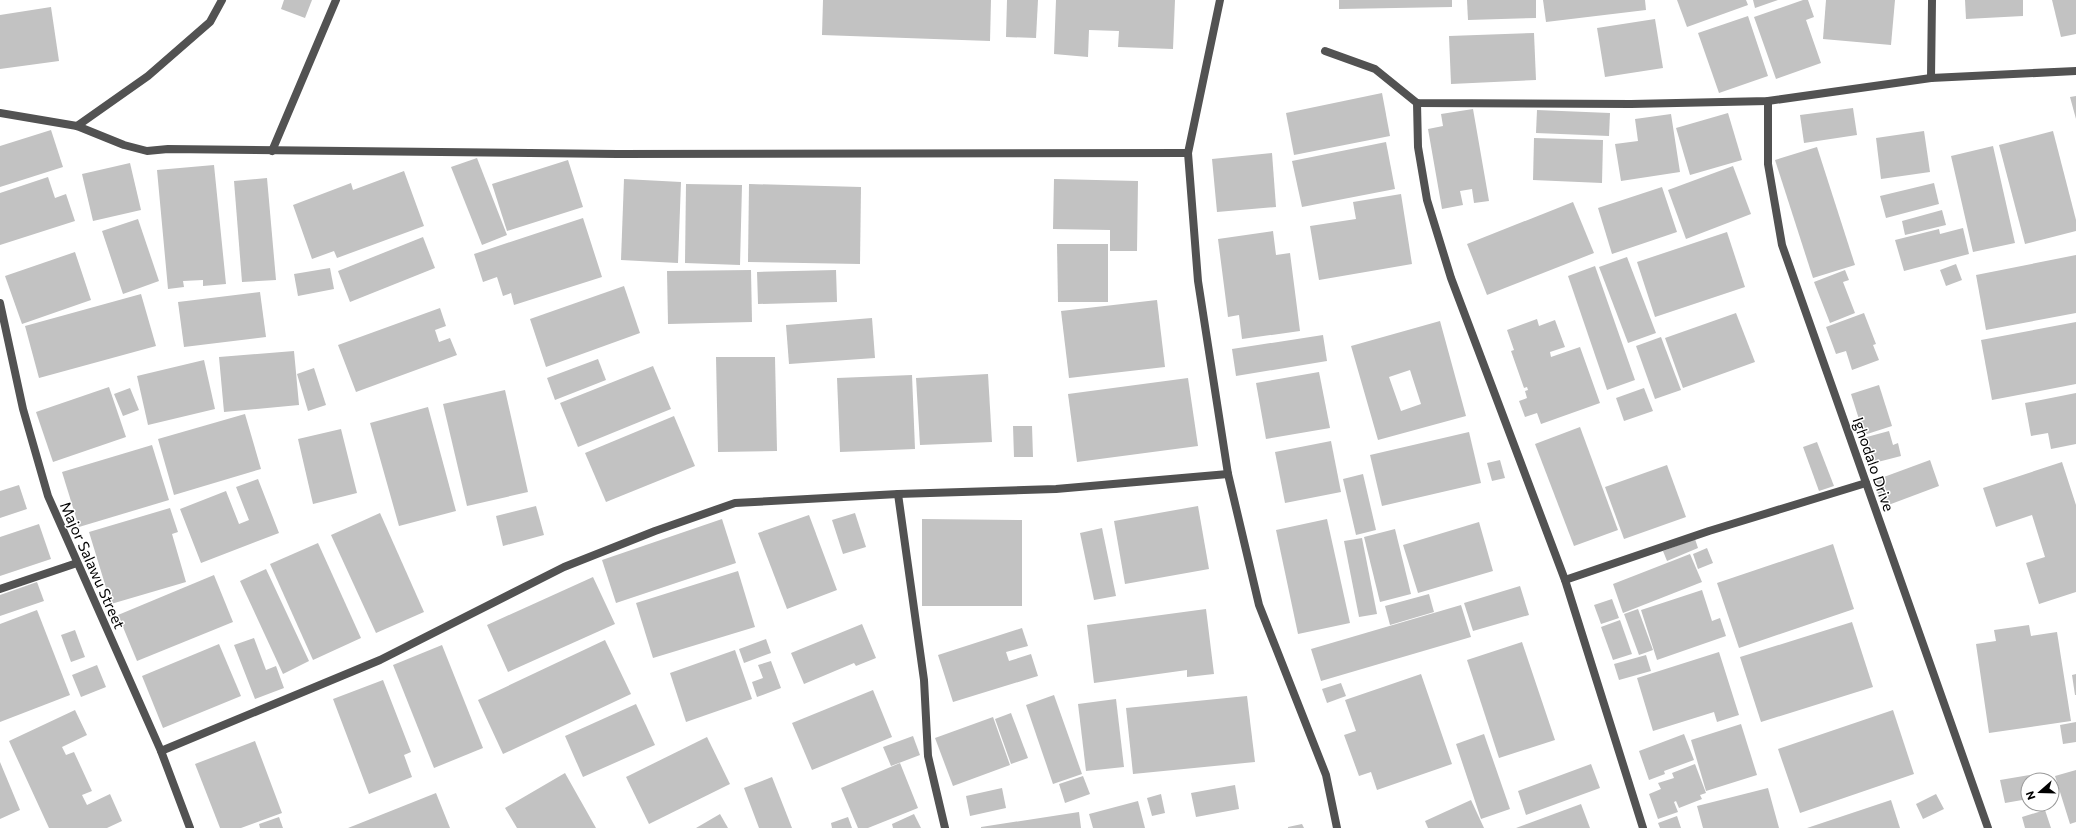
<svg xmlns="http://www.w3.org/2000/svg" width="2076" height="828" viewBox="0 0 2076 828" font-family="Commissioner,sans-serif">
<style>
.building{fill:#c2c2c2;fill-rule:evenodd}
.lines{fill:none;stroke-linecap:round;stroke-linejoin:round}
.service{stroke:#525252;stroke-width:8}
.minor{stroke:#525252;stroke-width:8}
.labels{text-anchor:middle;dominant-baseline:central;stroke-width:3;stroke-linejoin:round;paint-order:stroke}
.street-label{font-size:15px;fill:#000;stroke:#fff}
</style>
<rect width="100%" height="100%" fill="#fff"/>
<g class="building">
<path d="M 284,0 L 312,0 L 305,18 L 281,9 Z"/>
<path d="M 823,0 L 991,0 L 990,41 L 822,35 Z"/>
<path d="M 1007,0 L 1038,0 L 1036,38 L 1006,37 Z"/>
<path d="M 1056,0 L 1175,0 L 1173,49 L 1118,47 L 1119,31 L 1089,30 L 1088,57 L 1054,54 Z"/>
<path d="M 1339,0 L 1452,0 L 1452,7 L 1339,9 Z"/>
<path d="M 1467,0 L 1536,0 L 1536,18 L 1468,20 Z"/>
<path d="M 1543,0 L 1645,0 L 1646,10 L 1546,22 Z"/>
<path d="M 1677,0 L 1746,0 L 1748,5 L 1687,27 Z"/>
<path d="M 1753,0 L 1778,0 L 1755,8 Z"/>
<path d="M 1803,0 L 1808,0 L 1814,17 L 1806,20 L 1821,63 L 1776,79 L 1754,17 Z"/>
<path d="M 1826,0 L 1895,0 L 1891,45 L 1823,39 Z"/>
<path d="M 1965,0 L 2023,0 L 2023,16 L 1966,19 Z"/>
<path d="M 2052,0 L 2076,0 L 2076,34 L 2061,37 Z"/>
<path d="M 51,7 L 59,61 L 0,69 L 0,15 Z"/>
<path d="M 1748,16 L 1768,76 L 1719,93 L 1698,33 Z"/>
<path d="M 1655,19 L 1663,68 L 1605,77 L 1597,28 Z"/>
<path d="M 1534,33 L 1536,80 L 1451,84 L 1449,36 Z"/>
<path d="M 1382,93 L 1390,136 L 1294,155 L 1286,113 Z"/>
<path d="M 2076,96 L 2076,119 L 2070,97 Z"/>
<path d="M 1853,108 L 1857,135 L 1804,143 L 1800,115 Z"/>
<path d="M 1473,109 L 1489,201 L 1474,203 L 1472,189 L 1460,191 L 1463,205 L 1442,209 L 1428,129 L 1443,126 L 1441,114 Z"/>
<path d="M 1537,110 L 1610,113 L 1609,136 L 1536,133 Z"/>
<path d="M 1728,113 L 1742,160 L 1690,175 L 1676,128 Z"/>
<path d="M 1671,114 L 1680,172 L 1621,181 L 1615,144 L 1638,141 L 1635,119 Z"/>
<path d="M 51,130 L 63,167 L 0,187 L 0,146 Z"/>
<path d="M 1924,131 L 1930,172 L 1881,179 L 1876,138 Z"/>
<path d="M 2053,131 L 2076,220 L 2076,231 L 2025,244 L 1999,145 Z"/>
<path d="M 1534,138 L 1603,140 L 1602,183 L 1533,180 Z"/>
<path d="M 1386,142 L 1395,189 L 1302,207 L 1292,161 Z"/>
<path d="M 1993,146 L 2015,243 L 1973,252 L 1951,156 Z"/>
<path d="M 1817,147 L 1855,265 L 1813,278 L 1775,160 Z"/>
<path d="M 1272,153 L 1276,207 L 1217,212 L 1212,159 Z"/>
<path d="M 477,158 L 507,235 L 482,245 L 451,167 Z"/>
<path d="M 568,160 L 583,207 L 507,231 L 492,184 Z"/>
<path d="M 130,163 L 141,210 L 93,221 L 82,174 Z"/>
<path d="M 214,165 L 226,284 L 203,286 L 203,280 L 183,281 L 184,287 L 168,289 L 157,170 Z"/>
<path d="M 1733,166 L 1751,214 L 1686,239 L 1668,190 Z"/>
<path d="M 404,171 L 424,226 L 337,258 L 334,251 L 312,259 L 293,205 L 351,183 L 353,190 Z"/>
<path d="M 48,177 L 55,198 L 66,194 L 75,221 L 0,245 L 0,193 Z"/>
<path d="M 267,178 L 276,280 L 242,282 L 234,181 Z"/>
<path d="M 624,179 L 681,182 L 678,263 L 621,260 Z"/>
<path d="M 1054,179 L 1138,181 L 1137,251 L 1110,251 L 1110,230 L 1053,229 Z"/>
<path d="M 1934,183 L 1939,204 L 1886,218 L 1880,196 Z"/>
<path d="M 686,184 L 742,185 L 740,265 L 685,263 Z"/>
<path d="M 749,184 L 861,187 L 860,264 L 748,262 Z"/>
<path d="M 1662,187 L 1677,232 L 1612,254 L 1598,208 Z"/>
<path d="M 1401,194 L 1412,264 L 1319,280 L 1310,226 L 1356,219 L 1353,202 Z"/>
<path d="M 1573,202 L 1594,253 L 1487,295 L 1467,244 Z"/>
<path d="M 1942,210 L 1946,225 L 1905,235 L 1902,221 Z"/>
<path d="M 583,218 L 602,277 L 514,305 L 511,293 L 503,296 L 497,277 L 483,282 L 474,254 Z"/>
<path d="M 138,219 L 159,281 L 123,294 L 102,231 Z"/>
<path d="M 1963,228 L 1969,254 L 1904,271 L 1895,240 L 1939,229 L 1940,234 Z"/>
<path d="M 1273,231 L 1276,255 L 1290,253 L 1300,331 L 1242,339 L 1239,315 L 1228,317 L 1218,239 Z"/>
<path d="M 1727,232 L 1745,287 L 1655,317 L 1637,262 Z"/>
<path d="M 423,237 L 435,268 L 350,302 L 338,271 Z"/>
<path d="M 1057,244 L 1108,244 L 1108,302 L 1058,302 Z"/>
<path d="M 75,252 L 91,300 L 22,324 L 5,276 Z"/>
<path d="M 2076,255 L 2076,313 L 1986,330 L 1976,275 Z"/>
<path d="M 1627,257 L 1656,333 L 1628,343 L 1599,267 Z"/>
<path d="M 1956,264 L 1962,280 L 1946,286 L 1940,270 Z"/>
<path d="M 1595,266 L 1635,380 L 1607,390 L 1568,276 Z"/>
<path d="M 330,268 L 334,289 L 298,296 L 294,274 Z"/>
<path d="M 751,270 L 752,322 L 668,324 L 667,271 Z"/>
<path d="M 836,270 L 837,302 L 758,304 L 757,272 Z"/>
<path d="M 1845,270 L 1849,280 L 1843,282 L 1855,313 L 1830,323 L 1814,282 Z"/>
<path d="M 624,286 L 640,333 L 546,367 L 530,319 Z"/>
<path d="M 260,292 L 266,337 L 184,347 L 178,302 Z"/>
<path d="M 141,294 L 156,346 L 39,378 L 25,326 Z"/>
<path d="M 1157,300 L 1165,367 L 1069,378 L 1061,311 Z"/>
<path d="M 440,308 L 446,326 L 435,330 L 439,342 L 450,338 L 457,355 L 356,392 L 338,345 Z"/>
<path d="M 1736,313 L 1755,362 L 1683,388 L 1665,338 Z"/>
<path d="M 1864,313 L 1876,344 L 1873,345 L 1879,360 L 1852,370 L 1846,351 L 1836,354 L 1826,327 Z"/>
<path d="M 872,318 L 875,358 L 789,364 L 786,325 Z"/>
<path d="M 1537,319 L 1539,326 L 1555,320 L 1565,347 L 1550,352 L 1551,357 L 1580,347 L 1600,403 L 1541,424 L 1537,413 L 1525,417 L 1519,401 L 1527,398 L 1525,391 L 1528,390 L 1527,387 L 1524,388 L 1511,351 L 1514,350 L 1507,330 Z"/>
<path d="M 1440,321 L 1466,416 L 1378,440 L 1351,346 ZM 1410,370 L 1421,404 L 1401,411 L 1389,377 Z"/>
<path d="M 2076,322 L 2076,384 L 1992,400 L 1981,340 Z"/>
<path d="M 1323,335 L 1327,361 L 1236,376 L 1232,349 Z"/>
<path d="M 1661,337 L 1681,390 L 1655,399 L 1636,346 Z"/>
<path d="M 294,351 L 299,405 L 224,412 L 219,357 Z"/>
<path d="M 716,357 L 775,357 L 777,451 L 718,452 Z"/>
<path d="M 598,359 L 606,380 L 555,400 L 547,378 Z"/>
<path d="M 204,360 L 215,409 L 148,425 L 137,376 Z"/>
<path d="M 653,366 L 671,409 L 578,447 L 560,403 Z"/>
<path d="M 314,368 L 326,405 L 308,411 L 297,374 Z"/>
<path d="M 1319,372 L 1330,428 L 1266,439 L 1256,383 Z"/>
<path d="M 988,374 L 992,442 L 920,445 L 916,378 Z"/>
<path d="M 912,375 L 915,449 L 840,452 L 837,378 Z"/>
<path d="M 1188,378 L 1198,446 L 1077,462 L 1068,394 Z"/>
<path d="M 1879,385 L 1892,426 L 1864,435 L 1851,394 Z"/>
<path d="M 109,387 L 126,437 L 53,462 L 36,412 Z"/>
<path d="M 130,388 L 139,410 L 123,416 L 114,394 Z"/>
<path d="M 1644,388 L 1653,411 L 1624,421 L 1616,398 Z"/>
<path d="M 505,390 L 528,492 L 467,506 L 443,404 Z"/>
<path d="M 2076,393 L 2076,444 L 2051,449 L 2048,433 L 2031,436 L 2025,403 Z"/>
<path d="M 428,407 L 456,511 L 399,526 L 370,423 Z"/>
<path d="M 245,414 L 261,469 L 174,495 L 158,439 Z"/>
<path d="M 674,416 L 695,466 L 606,502 L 585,453 Z"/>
<path d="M 1013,426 L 1032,426 L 1033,457 L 1014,457 Z"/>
<path d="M 1580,427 L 1618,530 L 1574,546 L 1535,444 Z"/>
<path d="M 341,429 L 357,493 L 313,504 L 298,439 Z"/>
<path d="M 1889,431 L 1893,445 L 1898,443 L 1901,456 L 1870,464 L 1863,438 Z"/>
<path d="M 1469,432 L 1481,483 L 1382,506 L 1370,455 Z"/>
<path d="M 1331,441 L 1341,492 L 1285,503 L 1275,452 Z"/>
<path d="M 1817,442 L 1834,486 L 1819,491 L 1803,447 Z"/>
<path d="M 152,445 L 169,500 L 79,527 L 62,472 Z"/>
<path d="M 1500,460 L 1505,478 L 1492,481 L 1487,463 Z"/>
<path d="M 1930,460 L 1939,486 L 1883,507 L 1873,481 Z"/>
<path d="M 2062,462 L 2076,505 L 2076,592 L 2039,604 L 2026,563 L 2045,557 L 2032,515 L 1996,527 L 1983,488 Z"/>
<path d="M 1667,465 L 1686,517 L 1624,539 L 1605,487 Z"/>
<path d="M 1363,474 L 1376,530 L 1356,535 L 1343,479 Z"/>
<path d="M 258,479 L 279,533 L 201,563 L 180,509 L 226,491 L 239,524 L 249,520 L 236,487 Z"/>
<path d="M 19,485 L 27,509 L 0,518 L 0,491 Z"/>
<path d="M 536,506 L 544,535 L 503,546 L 496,516 Z"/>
<path d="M 1198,506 L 1209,569 L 1125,584 L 1114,521 Z"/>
<path d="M 170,508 L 178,532 L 172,534 L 186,582 L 111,604 L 89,532 Z"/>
<path d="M 380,513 L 424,612 L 376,633 L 331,535 Z"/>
<path d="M 855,513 L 866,547 L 843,554 L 832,520 Z"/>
<path d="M 809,515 L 837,590 L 787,609 L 758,533 Z"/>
<path d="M 722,519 L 736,563 L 616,603 L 602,560 Z"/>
<path d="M 922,519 L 1022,520 L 1022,606 L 922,606 Z"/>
<path d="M 1327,519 L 1350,623 L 1298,634 L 1276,530 Z"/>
<path d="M 1479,522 L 1493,571 L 1418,593 L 1403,545 Z"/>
<path d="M 39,524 L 51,559 L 0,576 L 0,537 Z"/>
<path d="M 1102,528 L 1116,596 L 1094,600 L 1080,533 Z"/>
<path d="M 1395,529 L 1411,594 L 1380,602 L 1364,537 Z"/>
<path d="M 1362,538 L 1377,614 L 1359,617 L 1344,541 Z"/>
<path d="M 1695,539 L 1698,548 L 1667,561 L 1663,551 Z"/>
<path d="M 318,543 L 361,638 L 313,660 L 270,564 Z"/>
<path d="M 1833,544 L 1854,609 L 1739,648 L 1717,583 Z"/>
<path d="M 1707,548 L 1713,563 L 1698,569 L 1693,554 Z"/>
<path d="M 1690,554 L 1702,582 L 1623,613 L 1613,584 Z"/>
<path d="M 266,569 L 309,661 L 283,674 L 240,581 Z"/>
<path d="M 738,571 L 755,627 L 653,658 L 636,603 Z"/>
<path d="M 214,575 L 233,622 L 137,661 L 118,615 Z"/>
<path d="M 593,577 L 615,624 L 508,672 L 487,625 Z"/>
<path d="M 37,582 L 44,601 L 0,616 L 0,595 Z"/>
<path d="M 1520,586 L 1529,615 L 1473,631 L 1464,603 Z"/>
<path d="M 1702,590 L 1712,621 L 1720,618 L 1726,636 L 1657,660 L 1641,610 Z"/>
<path d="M 1429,594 L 1434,612 L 1390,625 L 1385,606 Z"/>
<path d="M 1612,599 L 1619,618 L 1601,624 L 1594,605 Z"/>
<path d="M 1461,605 L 1471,637 L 1321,681 L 1311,649 Z"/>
<path d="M 1206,609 L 1214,674 L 1187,677 L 1187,670 L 1094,683 L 1087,625 Z"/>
<path d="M 1638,609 L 1653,650 L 1639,655 L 1624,614 Z"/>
<path d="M 37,610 L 70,695 L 0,722 L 0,624 Z"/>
<path d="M 1620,620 L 1632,654 L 1613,660 L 1601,627 Z"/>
<path d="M 1852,622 L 1873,687 L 1761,722 L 1740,657 Z"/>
<path d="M 862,624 L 876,658 L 856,666 L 854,663 L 804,684 L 791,653 Z"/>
<path d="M 2029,625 L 2031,636 L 2057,632 L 2071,721 L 1989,733 L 1976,644 L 1996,641 L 1994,630 Z"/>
<path d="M 1022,628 L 1028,646 L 1006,652 L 1009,661 L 1031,654 L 1038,676 L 953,702 L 938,655 Z"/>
<path d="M 75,630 L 85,657 L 71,662 L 61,635 Z"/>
<path d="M 254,638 L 266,670 L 276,666 L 284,688 L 255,699 L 234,645 Z"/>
<path d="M 766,639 L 771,653 L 744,663 L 739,649 Z"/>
<path d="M 605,640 L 631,694 L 503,754 L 478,700 Z"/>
<path d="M 1522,642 L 1555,740 L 1499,758 L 1467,660 Z"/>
<path d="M 219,644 L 241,696 L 163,728 L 142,676 Z"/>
<path d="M 442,645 L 483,748 L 434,768 L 393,665 Z"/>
<path d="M 735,650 L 752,699 L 686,722 L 670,673 Z"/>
<path d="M 1719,652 L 1739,715 L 1717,722 L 1714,712 L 1653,731 L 1637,678 Z"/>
<path d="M 1646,655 L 1651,671 L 1619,680 L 1614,664 Z"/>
<path d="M 771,661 L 781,688 L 757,697 L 752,682 L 763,678 L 758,665 Z"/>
<path d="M 97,665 L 106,687 L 81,697 L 72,675 Z"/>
<path d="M 1421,674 L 1452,764 L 1377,790 L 1371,772 L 1359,776 L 1344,735 L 1356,731 L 1345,700 Z"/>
<path d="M 2076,674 L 2076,695 L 2075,695 L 2072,675 Z"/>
<path d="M 383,680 L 411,752 L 404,755 L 412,777 L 369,794 L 333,699 Z"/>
<path d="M 1341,683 L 1346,696 L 1327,703 L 1322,689 Z"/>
<path d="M 873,690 L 892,737 L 812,770 L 792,723 Z"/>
<path d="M 1054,695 L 1082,774 L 1053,784 L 1026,705 Z"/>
<path d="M 1247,696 L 1255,762 L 1133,774 L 1126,708 Z"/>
<path d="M 1116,699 L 1124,767 L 1086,771 L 1078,704 Z"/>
<path d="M 636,704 L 655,745 L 583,777 L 565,736 Z"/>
<path d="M 75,710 L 87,735 L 62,747 L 66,755 L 74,752 L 92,791 L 82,795 L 87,805 L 110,794 L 122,821 L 107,828 L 49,828 L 9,741 Z"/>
<path d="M 1893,710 L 1914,774 L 1800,813 L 1778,749 Z"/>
<path d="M 1011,713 L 1028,758 L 1011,764 L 995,719 Z"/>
<path d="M 993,717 L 1010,765 L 953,786 L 935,738 Z"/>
<path d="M 2076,722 L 2076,742 L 2063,744 L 2060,725 Z"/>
<path d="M 1741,724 L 1757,775 L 1706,791 L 1691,740 Z"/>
<path d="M 1484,734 L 1510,809 L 1481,819 L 1456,744 Z"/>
<path d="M 1684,734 L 1694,760 L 1664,771 L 1665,774 L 1649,780 L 1639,751 Z"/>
<path d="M 913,736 L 920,755 L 891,766 L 883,747 Z"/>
<path d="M 707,737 L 730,784 L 649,824 L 626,777 Z"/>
<path d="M 255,741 L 282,813 L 241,828 L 220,828 L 195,764 Z"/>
<path d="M 0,762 L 20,810 L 0,819 Z"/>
<path d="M 900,763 L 918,808 L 868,828 L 858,828 L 841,788 Z"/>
<path d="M 1591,764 L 1600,788 L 1526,815 L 1518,791 Z"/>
<path d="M 1695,764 L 1706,793 L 1700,795 L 1702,799 L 1679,808 L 1676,801 L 1674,802 L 1678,812 L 1658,819 L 1649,794 L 1661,789 L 1658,783 L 1674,778 L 1672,773 Z"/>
<path d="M 2076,770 L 2076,822 L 2070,824 L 2055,776 Z"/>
<path d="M 565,773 L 596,828 L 517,828 L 505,808 Z"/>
<path d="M 2035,774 L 2036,780 L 2028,780 L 2028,799 L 2005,803 L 2000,780 Z"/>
<path d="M 1083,776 L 1090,794 L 1065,803 L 1059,784 Z"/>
<path d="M 772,777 L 792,828 L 759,828 L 744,788 Z"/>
<path d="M 1235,785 L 1239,809 L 1196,817 L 1191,793 Z"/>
<path d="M 1002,788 L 1006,808 L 970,816 L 966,796 Z"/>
<path d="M 1768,788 L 1779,828 L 1703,828 L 1697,806 Z"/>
<path d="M 436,793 L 450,828 L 348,828 Z"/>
<path d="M 1161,794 L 1165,813 L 1152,816 L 1147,798 Z"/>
<path d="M 1936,794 L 1944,809 L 1923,819 L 1916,804 Z"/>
<path d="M 1471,800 L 1484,828 L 1428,828 L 1425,821 Z"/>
<path d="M 1891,800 L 1900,828 L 1807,828 Z"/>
<path d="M 1138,801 L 1145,828 L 1093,828 L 1089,814 Z"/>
<path d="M 1581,804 L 1590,828 L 1516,828 Z"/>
<path d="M 2045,810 L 2051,828 L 2025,828 L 2022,817 Z"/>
<path d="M 1079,812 L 1081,828 L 981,828 L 981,827 Z"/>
<path d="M 720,814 L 728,828 L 696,828 Z"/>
<path d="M 914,814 L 921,828 L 893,828 L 892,824 Z"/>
<path d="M 1677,816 L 1681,828 L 1660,828 L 1658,823 Z"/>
<path d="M 279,817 L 283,828 L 260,828 L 259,824 Z"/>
<path d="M 848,817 L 852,828 L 832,828 L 831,823 Z"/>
<path d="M 1302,824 L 1304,828 L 1288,828 L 1288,827 Z"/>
</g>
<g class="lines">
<g class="service">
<path d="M 77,126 L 148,76 L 210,22 L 222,0"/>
<path d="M 0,589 L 77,563"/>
</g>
<g class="minor">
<path d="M 1220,0 L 1188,153 L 1198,281 L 1228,474 L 1259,605 L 1326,775 L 1337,828"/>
<path d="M 1325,51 L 1375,69 L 1417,103 L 1631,104 L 1768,101 L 1931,78 L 2076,71"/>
<path d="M 1931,78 L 1932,0"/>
<path d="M 1768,101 L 1768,164 L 1782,245 L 1988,828"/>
<path d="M 1417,103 L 1418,147 L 1427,200 L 1451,278 L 1565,580 L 1643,828"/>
<path d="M 0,113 L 77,126 L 124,145 L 147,151 L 168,149 L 617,154 L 1188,153"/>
<path d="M 272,151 L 336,0"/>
<path d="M 0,303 L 23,409 L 48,496 L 161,751 L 190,828"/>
<path d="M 898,494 L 924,680 L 928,756 L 945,828"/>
<path d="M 1565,580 L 1709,531 L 1866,483"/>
<path d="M 161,751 L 380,660 L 564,567 L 655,531 L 735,503 L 898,494 L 1056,489 L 1228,474"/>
</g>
</g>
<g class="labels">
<g class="street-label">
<text transform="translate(1874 464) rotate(71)">Ighodalo Drive</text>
<text transform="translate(93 565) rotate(66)">Major Salawu Street</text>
</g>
</g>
<g transform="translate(2040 792) rotate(250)"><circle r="19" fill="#ffffff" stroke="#999999"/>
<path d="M0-3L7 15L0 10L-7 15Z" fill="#000000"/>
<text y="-6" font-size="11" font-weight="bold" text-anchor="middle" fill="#000000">N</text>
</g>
</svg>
